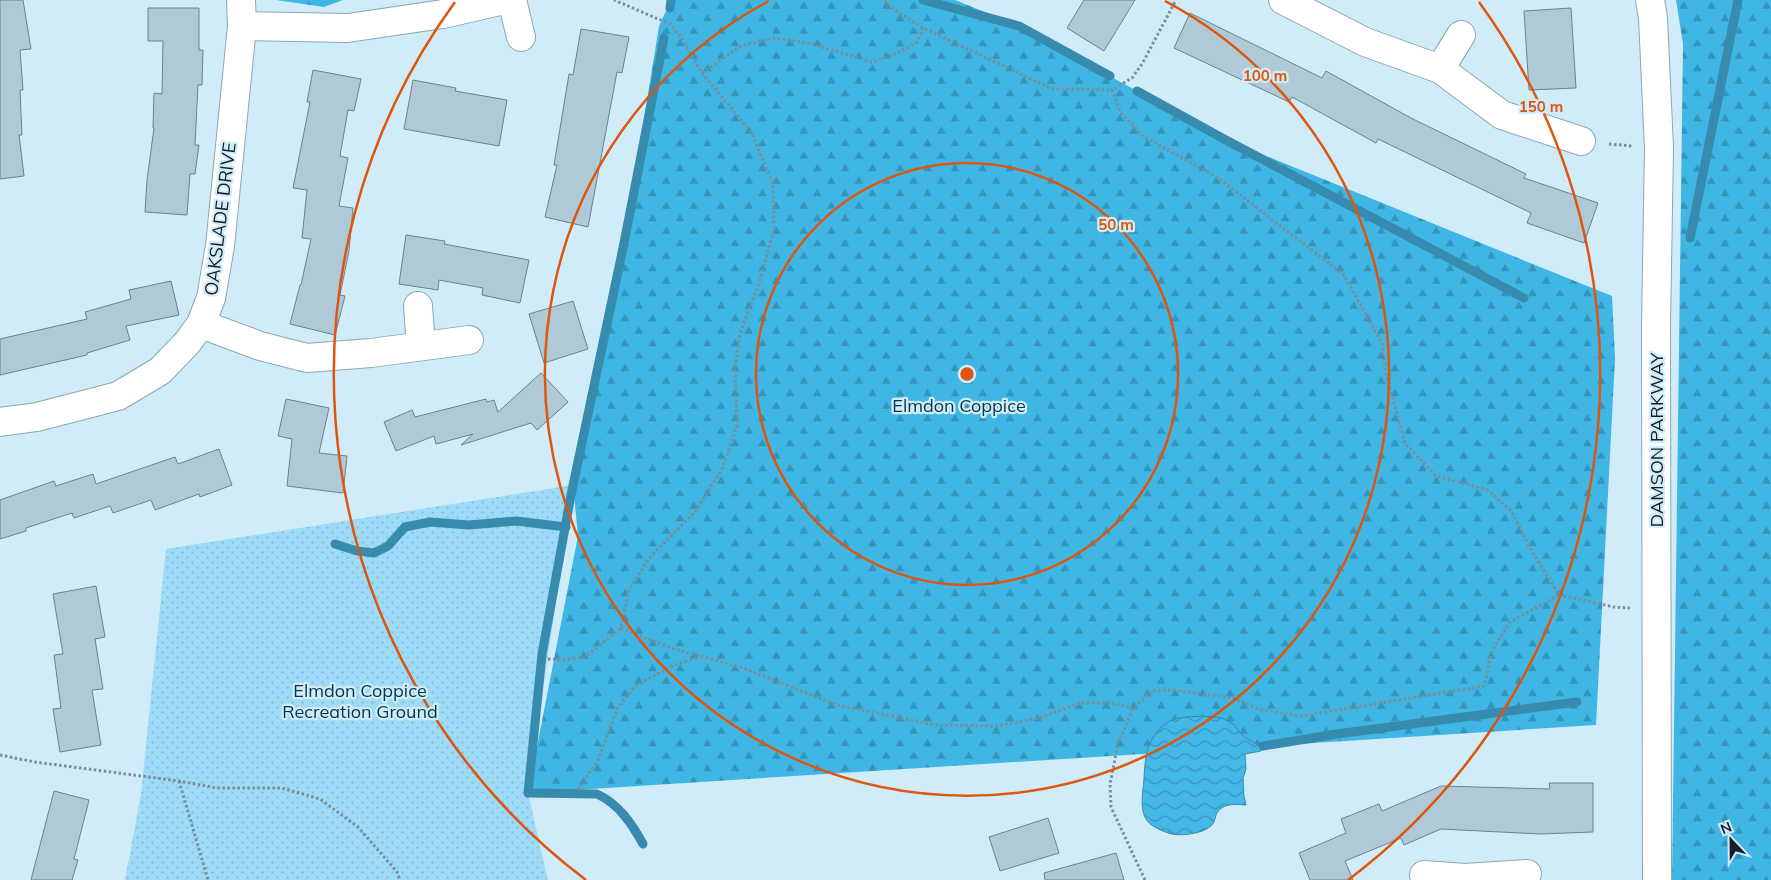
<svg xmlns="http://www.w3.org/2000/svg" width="1771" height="880" viewBox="0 0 1771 880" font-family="Mulish,sans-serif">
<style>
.forest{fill:url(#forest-firs)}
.park{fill:url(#park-dots)}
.water{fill:url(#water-waves);stroke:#368bae}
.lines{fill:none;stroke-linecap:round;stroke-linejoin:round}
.stream{stroke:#368bae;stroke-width:9}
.building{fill:#afcad6;stroke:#69828e}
.minor-casing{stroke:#8ca6b2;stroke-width:30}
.path{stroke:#7a8e97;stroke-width:3;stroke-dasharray:2.5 2.5;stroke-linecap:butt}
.minor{stroke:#fff;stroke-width:28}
.ring{fill:none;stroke:#de560d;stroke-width:2.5}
.labels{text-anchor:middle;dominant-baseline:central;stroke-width:4.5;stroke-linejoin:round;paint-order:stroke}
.street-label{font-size:18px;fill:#162025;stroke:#d1ecf9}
.park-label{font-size:18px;fill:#01374a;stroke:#d1ecf9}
.centre{fill:#de560d;stroke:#d1ecf9;stroke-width:2.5}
.ring-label{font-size:15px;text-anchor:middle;font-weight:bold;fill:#de560d;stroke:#d1ecf9;stroke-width:4.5;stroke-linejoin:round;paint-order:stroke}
</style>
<defs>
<pattern id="forest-firs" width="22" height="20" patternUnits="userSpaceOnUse" patternTransform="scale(1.25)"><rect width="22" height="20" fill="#40b6e4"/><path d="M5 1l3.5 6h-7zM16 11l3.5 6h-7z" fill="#3594b9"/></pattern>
<pattern id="park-dots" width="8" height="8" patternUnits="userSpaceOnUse" patternTransform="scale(1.25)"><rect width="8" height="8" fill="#9ddbf8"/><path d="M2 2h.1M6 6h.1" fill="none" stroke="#86bcd4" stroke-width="1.8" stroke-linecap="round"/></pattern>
<pattern id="water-waves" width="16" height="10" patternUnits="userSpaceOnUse" patternTransform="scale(1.25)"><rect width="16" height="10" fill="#44b9e8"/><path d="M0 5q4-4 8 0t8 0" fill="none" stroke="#3896bc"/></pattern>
</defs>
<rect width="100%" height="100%" fill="#d1ecf9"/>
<g class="forest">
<path d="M 276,0 L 343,0 L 324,7 Z"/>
<path d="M 671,0 L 955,0 L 1019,26 L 1224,139 L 1612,296 L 1615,358 L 1596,725 L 528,793 L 578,536 L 573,485 L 624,243 L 659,26 Z"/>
<path d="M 1676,0 L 1771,0 L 1771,880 L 1672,880 L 1683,44 Z"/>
</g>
<path class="park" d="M 573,485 L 528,793 L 548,880 L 125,880 L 141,794 L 166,549 Z"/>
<path class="water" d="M 1204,716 L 1222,718 L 1233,724 L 1243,736 L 1256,744 L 1263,746 L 1261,751 L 1245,754 L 1246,769 L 1243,778 L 1244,796 L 1246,805 C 1235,804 1221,803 1216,815 C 1215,819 1214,823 1212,825 C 1204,834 1178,837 1168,833 C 1160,830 1150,826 1146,819 C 1141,811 1142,798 1143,789 C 1146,764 1142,744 1164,725 C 1173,716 1192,717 1204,716 Z"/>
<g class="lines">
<g class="stream">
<path d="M 923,0 L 1019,26 L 1110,76"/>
<path d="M 670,8 L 671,0"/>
<path d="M 1137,91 L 1224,139 L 1524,298"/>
<path d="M 1690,238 L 1738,0"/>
<path d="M 335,544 L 357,551 L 374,553 L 388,546 L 405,527 L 430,522 L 469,525 L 516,521 L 566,527"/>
<path d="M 1263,746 L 1337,734 L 1577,702"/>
<path d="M 643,844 C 632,824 619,804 597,794 L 528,793 L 542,654 L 571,495 L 624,243 L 664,38"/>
</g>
</g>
<g class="building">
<path d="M 0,0 L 23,0 L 31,49 L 20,50 L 23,90 L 20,90 L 22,135 L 19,135 L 24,176 L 0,179 Z"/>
<path d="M 1084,0 L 1135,0 L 1104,51 L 1067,28 Z"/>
<path d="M 148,8 L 199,8 L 199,50 L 203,50 L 202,85 L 198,85 L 195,145 L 199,145 L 195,174 L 190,174 L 187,215 L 145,212 L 147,180 L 154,128 L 153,128 L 154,93 L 162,94 L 163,41 L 148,41 Z"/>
<path d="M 1571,8 L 1576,88 L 1529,90 L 1524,11 Z"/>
<path d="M 1190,13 L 1322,78 L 1326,71 L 1411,118 L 1526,174 L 1524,178 L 1598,203 L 1584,243 L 1527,223 L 1531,213 L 1378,139 L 1376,143 L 1292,97 L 1289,102 L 1174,48 Z"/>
<path d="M 581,29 L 629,37 L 622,73 L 617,72 L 588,227 L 545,217 L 557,165 L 554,165 L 569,74 L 573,75 Z"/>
<path d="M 313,70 L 361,79 L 354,111 L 348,110 L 340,156 L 348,158 L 339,206 L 353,208 L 349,251 L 340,295 L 345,296 L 335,335 L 290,324 L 300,285 L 301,285 L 311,239 L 302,238 L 307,190 L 293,188 L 310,102 L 307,102 Z"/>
<path d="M 413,80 L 456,88 L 455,91 L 507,100 L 499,146 L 404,129 Z"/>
<path d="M 406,235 L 445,241 L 444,244 L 529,260 L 520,303 L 482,295 L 483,288 L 439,280 L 438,290 L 399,284 Z"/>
<path d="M 171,281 L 179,315 L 126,326 L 130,340 L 87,353 L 87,355 L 0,375 L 0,339 L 87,319 L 85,312 L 131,299 L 129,290 Z"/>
<path d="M 573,301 L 588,349 L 544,363 L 529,314 Z"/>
<path d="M 541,373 L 568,402 L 537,430 L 531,423 L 461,445 L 473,434 L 436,444 L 434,436 L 396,451 L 384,422 L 412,410 L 415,417 L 486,399 L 487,402 L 494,400 L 498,412 Z"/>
<path d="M 286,399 L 329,408 L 319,453 L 347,456 L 343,493 L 287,486 L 292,439 L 278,436 Z"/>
<path d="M 219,449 L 232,485 L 200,497 L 199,494 L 155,510 L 151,500 L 113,513 L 110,506 L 74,518 L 72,513 L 26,528 L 26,531 L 0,539 L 0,500 L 54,481 L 56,486 L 93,474 L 96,484 L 175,457 L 178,464 Z"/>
<path d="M 96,586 L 105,637 L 95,639 L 103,689 L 92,690 L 101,745 L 60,752 L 53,709 L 61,708 L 54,655 L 63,654 L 53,594 Z"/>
<path d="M 1549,783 L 1593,783 L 1593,832 L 1540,834 L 1441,829 L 1404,845 L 1401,838 L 1345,861 L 1353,880 L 1310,880 L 1299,853 L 1346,833 L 1341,819 L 1379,804 L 1382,811 L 1441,786 L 1550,789 Z"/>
<path d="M 54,791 L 89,800 L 74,859 L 78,860 L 72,880 L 31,880 Z"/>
<path d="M 1048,818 L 1059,853 L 1000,871 L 989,837 Z"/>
<path d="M 1116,853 L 1124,880 L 1045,880 L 1044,873 Z"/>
</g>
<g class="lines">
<defs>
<g id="minor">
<path d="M 512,0 L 521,37"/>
<path d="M 1283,0 L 1365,42 L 1440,69 L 1502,115 L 1581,141"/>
<path d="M 1650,0 L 1653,18 L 1659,148 L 1656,326 L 1657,880"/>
<path d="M 242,26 L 348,28 L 443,14 L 504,0"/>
<path d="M 1440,69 L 1461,35"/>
<path d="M 418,306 L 421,346"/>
<path d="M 201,324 L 260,346 L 307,358 L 371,353 L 469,340"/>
<path d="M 0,422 L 37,417 L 118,396 L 160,371 L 187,343 L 201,324 L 211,298 L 220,246 L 242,26 L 241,0"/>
<path d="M 1424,875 L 1465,878"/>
<path d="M 1466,880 L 1465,878 L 1527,874"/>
</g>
</defs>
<use href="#minor" class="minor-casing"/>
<g class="path">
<path d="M 885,0 L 890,7 L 923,28 L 1052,89 L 1112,90"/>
<path d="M 702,73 L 741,46 L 774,38 L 808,43 L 872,62 L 902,51 L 917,42 L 923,28"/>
<path d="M 1609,144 L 1632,146"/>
<path d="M 1559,595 L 1614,607 L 1630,608"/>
<path d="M 621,628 L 668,647 L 743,668 L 837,705 L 935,725 L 996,726 L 1039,718 L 1080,703 L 1111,703 L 1133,708"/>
<path d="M 548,659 L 563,660 L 586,656 L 621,628 L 628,592 L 649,558 L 695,512 L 722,469 L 737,426 L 735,366 L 740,334 L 760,280 L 774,229 L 773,183 L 751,132 L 702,73 L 681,37 L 670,24 L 614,0"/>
<path d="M 0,755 L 35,762 L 179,781 L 217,788 L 282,788 L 320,799 L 358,827 L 397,872 L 400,880"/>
<path d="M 179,781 L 208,880"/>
<path d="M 578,790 L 599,758 L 617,709 L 635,686 L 672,666 L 698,657"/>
<path d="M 1145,880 L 1111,807 L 1110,784 L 1118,744 L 1133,708 L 1152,691 L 1173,690 L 1233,698 L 1259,709 L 1301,716 L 1484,686 L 1492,651 L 1510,622 L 1559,595 L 1531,550 L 1512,512 L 1488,490 L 1436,476 L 1405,443 L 1385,370 L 1382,343 L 1343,274 L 1217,177 L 1143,136 L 1121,113 L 1112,90 L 1132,78 L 1142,64 L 1176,0"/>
</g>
<use href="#minor" class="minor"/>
</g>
<g class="ring">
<circle cx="967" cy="374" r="211"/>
<path d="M1165 1A422 422 0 1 1 769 1"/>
<path d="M586 880A633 633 0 0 1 455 2M1479 2A633 633 0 0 1 1348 880"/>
</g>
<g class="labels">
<g class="street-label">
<text transform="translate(220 219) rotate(-83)">OAKSLADE DRIVE</text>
<text transform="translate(1656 440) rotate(-90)">DAMSON PARKWAY</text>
</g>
<g class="park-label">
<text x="959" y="405">Elmdon Coppice</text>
<text x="360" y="690">Elmdon Coppice<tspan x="360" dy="21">Recreation Ground</tspan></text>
</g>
</g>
<circle cx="967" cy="374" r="8" class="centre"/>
<g class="ring-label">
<text x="1265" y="81">100 m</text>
<text x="1541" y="112">150 m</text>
<text x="1116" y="230">50 m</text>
</g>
<g transform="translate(1731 840) rotate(338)" stroke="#d1ecf9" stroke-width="4" paint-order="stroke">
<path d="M0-4L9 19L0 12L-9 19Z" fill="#162025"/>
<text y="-8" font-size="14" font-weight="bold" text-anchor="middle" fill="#162025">N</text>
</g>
</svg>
